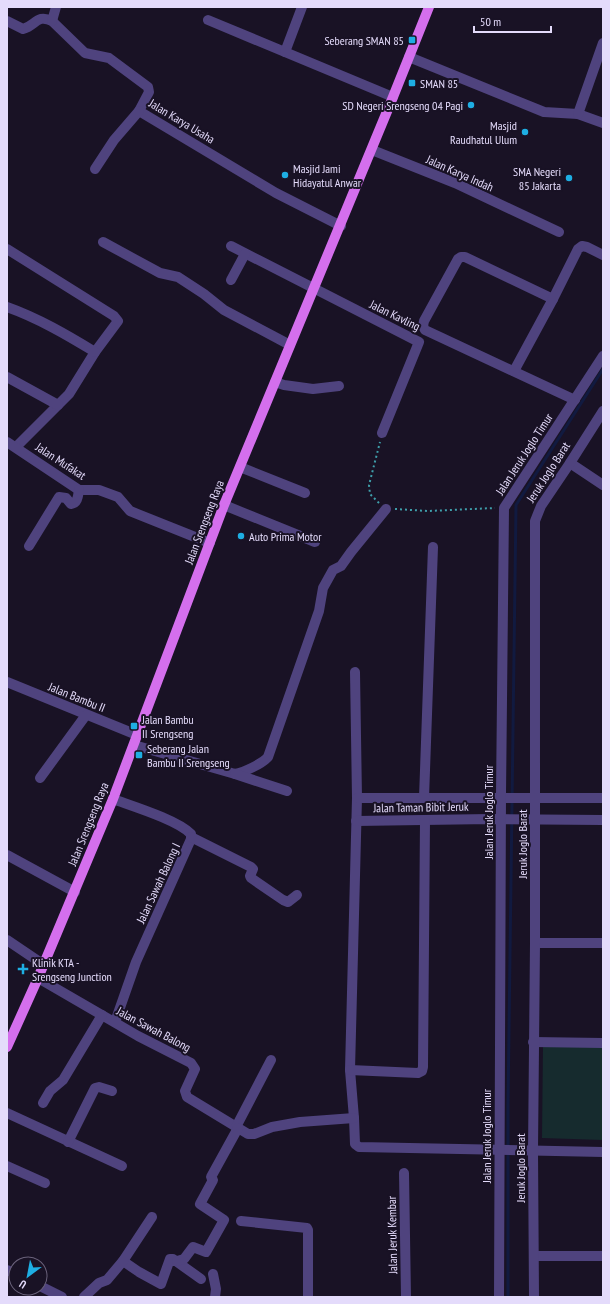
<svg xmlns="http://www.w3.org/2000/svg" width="610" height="1304" viewBox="0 0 610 1304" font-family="'PT Sans Narrow',sans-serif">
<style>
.green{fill:#162b2e}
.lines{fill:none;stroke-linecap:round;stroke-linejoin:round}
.stream{stroke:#111a40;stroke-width:3}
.path{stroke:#3f9fab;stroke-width:2;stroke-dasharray:2 3;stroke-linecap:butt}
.minor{stroke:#4f437e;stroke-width:10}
.major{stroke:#d46fed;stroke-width:10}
.poi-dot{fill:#1eaee3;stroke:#191225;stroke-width:1.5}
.labels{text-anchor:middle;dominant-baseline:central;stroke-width:4;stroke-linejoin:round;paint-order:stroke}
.poi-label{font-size:12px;fill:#e4dbfb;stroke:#191225;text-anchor:start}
.street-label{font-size:12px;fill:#e4dbfb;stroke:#191225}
</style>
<rect width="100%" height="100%" fill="#191225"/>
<path class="green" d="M 543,1044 L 603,1045 L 603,1140 L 542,1138 Z"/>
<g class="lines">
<path class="stream" d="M 508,1297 L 508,1104 L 516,505 L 603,369"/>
<g class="path">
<path d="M 379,503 L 370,494 L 369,485 L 380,442"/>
<path d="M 395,509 L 428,511 L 495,508"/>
</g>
<g class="minor">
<path d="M 208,20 L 393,97"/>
<path d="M 7,21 L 23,29 C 36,25 37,14 52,21 L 85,53 L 109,58 L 148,87 L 149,92 L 139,111 L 276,193 L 341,226"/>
<path d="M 52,21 L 56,7"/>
<path d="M 285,52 L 302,7"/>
<path d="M 409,57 L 544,112 L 578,114 L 603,123"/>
<path d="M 578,114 L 603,43"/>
<path d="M 372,150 L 455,183 L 559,232"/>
<path d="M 95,169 L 114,140 L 139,111"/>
<path d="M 103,242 L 160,273 L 178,277 L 204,294 L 224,310 L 290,345"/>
<path d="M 231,246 L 419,342 L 382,433"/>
<path d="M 7,249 L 114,316 L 118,321 L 95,352 L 69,394 L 16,447"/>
<path d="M 231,280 L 245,254"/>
<path d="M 553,299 L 465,257 L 461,257 L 458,259 L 424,321 L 423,326 L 425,330 L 575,400"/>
<path d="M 7,307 C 38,318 67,335 95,352"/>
<path d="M 514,371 L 553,299 L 578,249 L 582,246 L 587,247 L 603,255"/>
<path d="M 7,377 L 58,405"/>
<path d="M 275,382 L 284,385 L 313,389 L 339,386"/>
<path d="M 7,442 L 79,490 L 99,490 L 118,497 L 130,511 L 210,543"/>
<path d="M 570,463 L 603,485"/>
<path d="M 240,467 L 305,493"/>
<path d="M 224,505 L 315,542"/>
<path d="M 29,546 L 59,497 L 66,498 L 71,504 C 78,503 78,496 79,490"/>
<path d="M 355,672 L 357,798 L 350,1070 L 354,1118 L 355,1144 L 359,1147 L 603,1152"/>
<path d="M 7,682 L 137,735"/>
<path d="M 134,745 L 235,774 C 244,772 262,764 268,757 L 319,611 L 323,588 L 333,570 L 341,566 L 351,552 L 386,509"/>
<path d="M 235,774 L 287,791"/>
<path d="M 40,778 L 86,715"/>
<path d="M 357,798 L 603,798"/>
<path d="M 424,798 L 433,547"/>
<path d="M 113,799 C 132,806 178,820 191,834 L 191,839 L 136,962 L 115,1022"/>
<path d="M 356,821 L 490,819 L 603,820"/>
<path d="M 191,837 L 251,867 L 253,869 L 250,876 L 251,878 L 283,900 L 288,902 L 297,895"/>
<path d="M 7,855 L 75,892"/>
<path d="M 7,940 L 44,965"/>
<path d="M 535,943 L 603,943"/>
<path d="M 38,978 L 138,1036 L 191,1063 L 195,1069 L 185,1091 L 187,1097 L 248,1134 L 254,1134 L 272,1127 L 300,1122 L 354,1118"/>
<path d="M 533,1042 L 603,1043"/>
<path d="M 350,1070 L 418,1073 L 422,1071 L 423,1067 L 425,820"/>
<path d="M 43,1103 L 50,1091 L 63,1080 L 102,1015"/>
<path d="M 7,1113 L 122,1166"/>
<path d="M 236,1127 L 271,1060"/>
<path d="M 68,1142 L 95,1088 L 99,1087 L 112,1091"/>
<path d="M 7,1166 L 45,1183"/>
<path d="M 404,1173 L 406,1297"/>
<path d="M 241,1221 L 307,1228 L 308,1230 L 308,1297"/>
<path d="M 534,1256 L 603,1256"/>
<path d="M 123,1261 L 139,1272 L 161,1284 L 170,1259 L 173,1259 L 201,1279"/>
<path d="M 177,1261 L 184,1259 L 193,1247 L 206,1252 L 224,1220 L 200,1204 L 213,1180 L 211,1177 L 238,1128"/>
<path d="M 7,1270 L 16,1274"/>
<path d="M 213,1274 L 216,1289 L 215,1297"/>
<path d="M 40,1286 L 62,1297"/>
<path d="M 84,1297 L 99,1283 L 107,1280 L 123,1261 L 152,1217"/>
<path d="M 499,1297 L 501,795 L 504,508 L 603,356"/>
<path d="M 534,1297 L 533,1151 L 535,943 L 535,521 L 541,506 L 570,463 L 603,411"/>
</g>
<path class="major" d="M 7,1047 L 38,978 L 113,799 L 224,505 L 393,97 L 429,7"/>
</g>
<g class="poi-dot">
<rect x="408" y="36" width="8" height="8" rx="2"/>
<rect x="408" y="79" width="8" height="8" rx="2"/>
<circle cx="471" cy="105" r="4"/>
<circle cx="525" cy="132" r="4"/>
<circle cx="285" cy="175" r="4"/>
<circle cx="569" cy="178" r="4"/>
<circle cx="241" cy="536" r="4"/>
<rect x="130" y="722" width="8" height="8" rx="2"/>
<rect x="135" y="751" width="8" height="8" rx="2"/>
<path d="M21 963h4v4h4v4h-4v4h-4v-4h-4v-4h4z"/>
</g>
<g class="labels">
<g class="poi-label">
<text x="404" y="40" text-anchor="end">Seberang SMAN 85</text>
<text x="420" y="83">SMAN 85</text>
<text x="463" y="105" text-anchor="end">SD Negeri Srengseng 04 Pagi</text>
<text x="517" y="125" text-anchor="end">Masjid<tspan x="517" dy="14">Raudhatul Ulum</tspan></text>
<text x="293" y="168">Masjid Jami<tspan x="293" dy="14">Hidayatul Anwar</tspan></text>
<text x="561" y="171" text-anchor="end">SMA Negeri<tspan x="561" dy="14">85 Jakarta</tspan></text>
<text x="249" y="536">Auto Prima Motor</text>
<text x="142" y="719">Jalan Bambu<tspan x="142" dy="14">II Srengseng</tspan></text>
<text x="147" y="748">Seberang Jalan<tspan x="147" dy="14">Bambu II Srengseng</tspan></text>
<text x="32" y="962">Klinik KTA -<tspan x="32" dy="14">Srengseng Junction</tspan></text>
</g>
<g class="street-label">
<text transform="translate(182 121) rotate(31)">Jalan Karya Usaha</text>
<text transform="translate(460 173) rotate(24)">Jalan Karya Indah</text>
<text transform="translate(395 315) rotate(26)">Jalan Kavling</text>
<text transform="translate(524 454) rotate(-57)">Jalan Jeruk Joglo Timur</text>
<text transform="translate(61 461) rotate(33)">Jalan Mufakat</text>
<text transform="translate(548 472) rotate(-57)">Jeruk Joglo Barat</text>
<text transform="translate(204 522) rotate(-69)">Jalan Srengseng Raya</text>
<text transform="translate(77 697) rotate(22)">Jalan Bambu II</text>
<text transform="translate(421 807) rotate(-1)">Jalan Taman Bibit Jeruk</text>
<text transform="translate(488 812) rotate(-90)">Jalan Jeruk Joglo Timur</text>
<text transform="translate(88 824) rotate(-68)">Jalan Srengseng Raya</text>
<text transform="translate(522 844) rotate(-90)">Jeruk Joglo Barat</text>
<text transform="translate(158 883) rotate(-65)">Jalan Sawah Balong I</text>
<text transform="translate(154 1029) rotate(28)">Jalan Sawah Balong</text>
<text transform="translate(486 1136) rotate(-90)">Jalan Jeruk Joglo Timur</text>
<text transform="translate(520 1168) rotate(-90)">Jeruk Joglo Barat</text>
<text transform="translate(392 1235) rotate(-91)">Jalan Jeruk Kembar</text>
</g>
</g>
<rect width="610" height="1304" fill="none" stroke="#e4dbfb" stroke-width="16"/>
<g transform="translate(28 1276) rotate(212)"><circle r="19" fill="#191225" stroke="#6a627b"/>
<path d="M0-3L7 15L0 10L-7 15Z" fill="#1eaee3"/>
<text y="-6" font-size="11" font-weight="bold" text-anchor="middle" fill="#e4dbfb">U</text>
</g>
<path d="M474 26v6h77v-6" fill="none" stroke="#e4dbfb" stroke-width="2"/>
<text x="480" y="26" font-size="12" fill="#e4dbfb" stroke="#191225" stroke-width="3" paint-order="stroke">50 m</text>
</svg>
